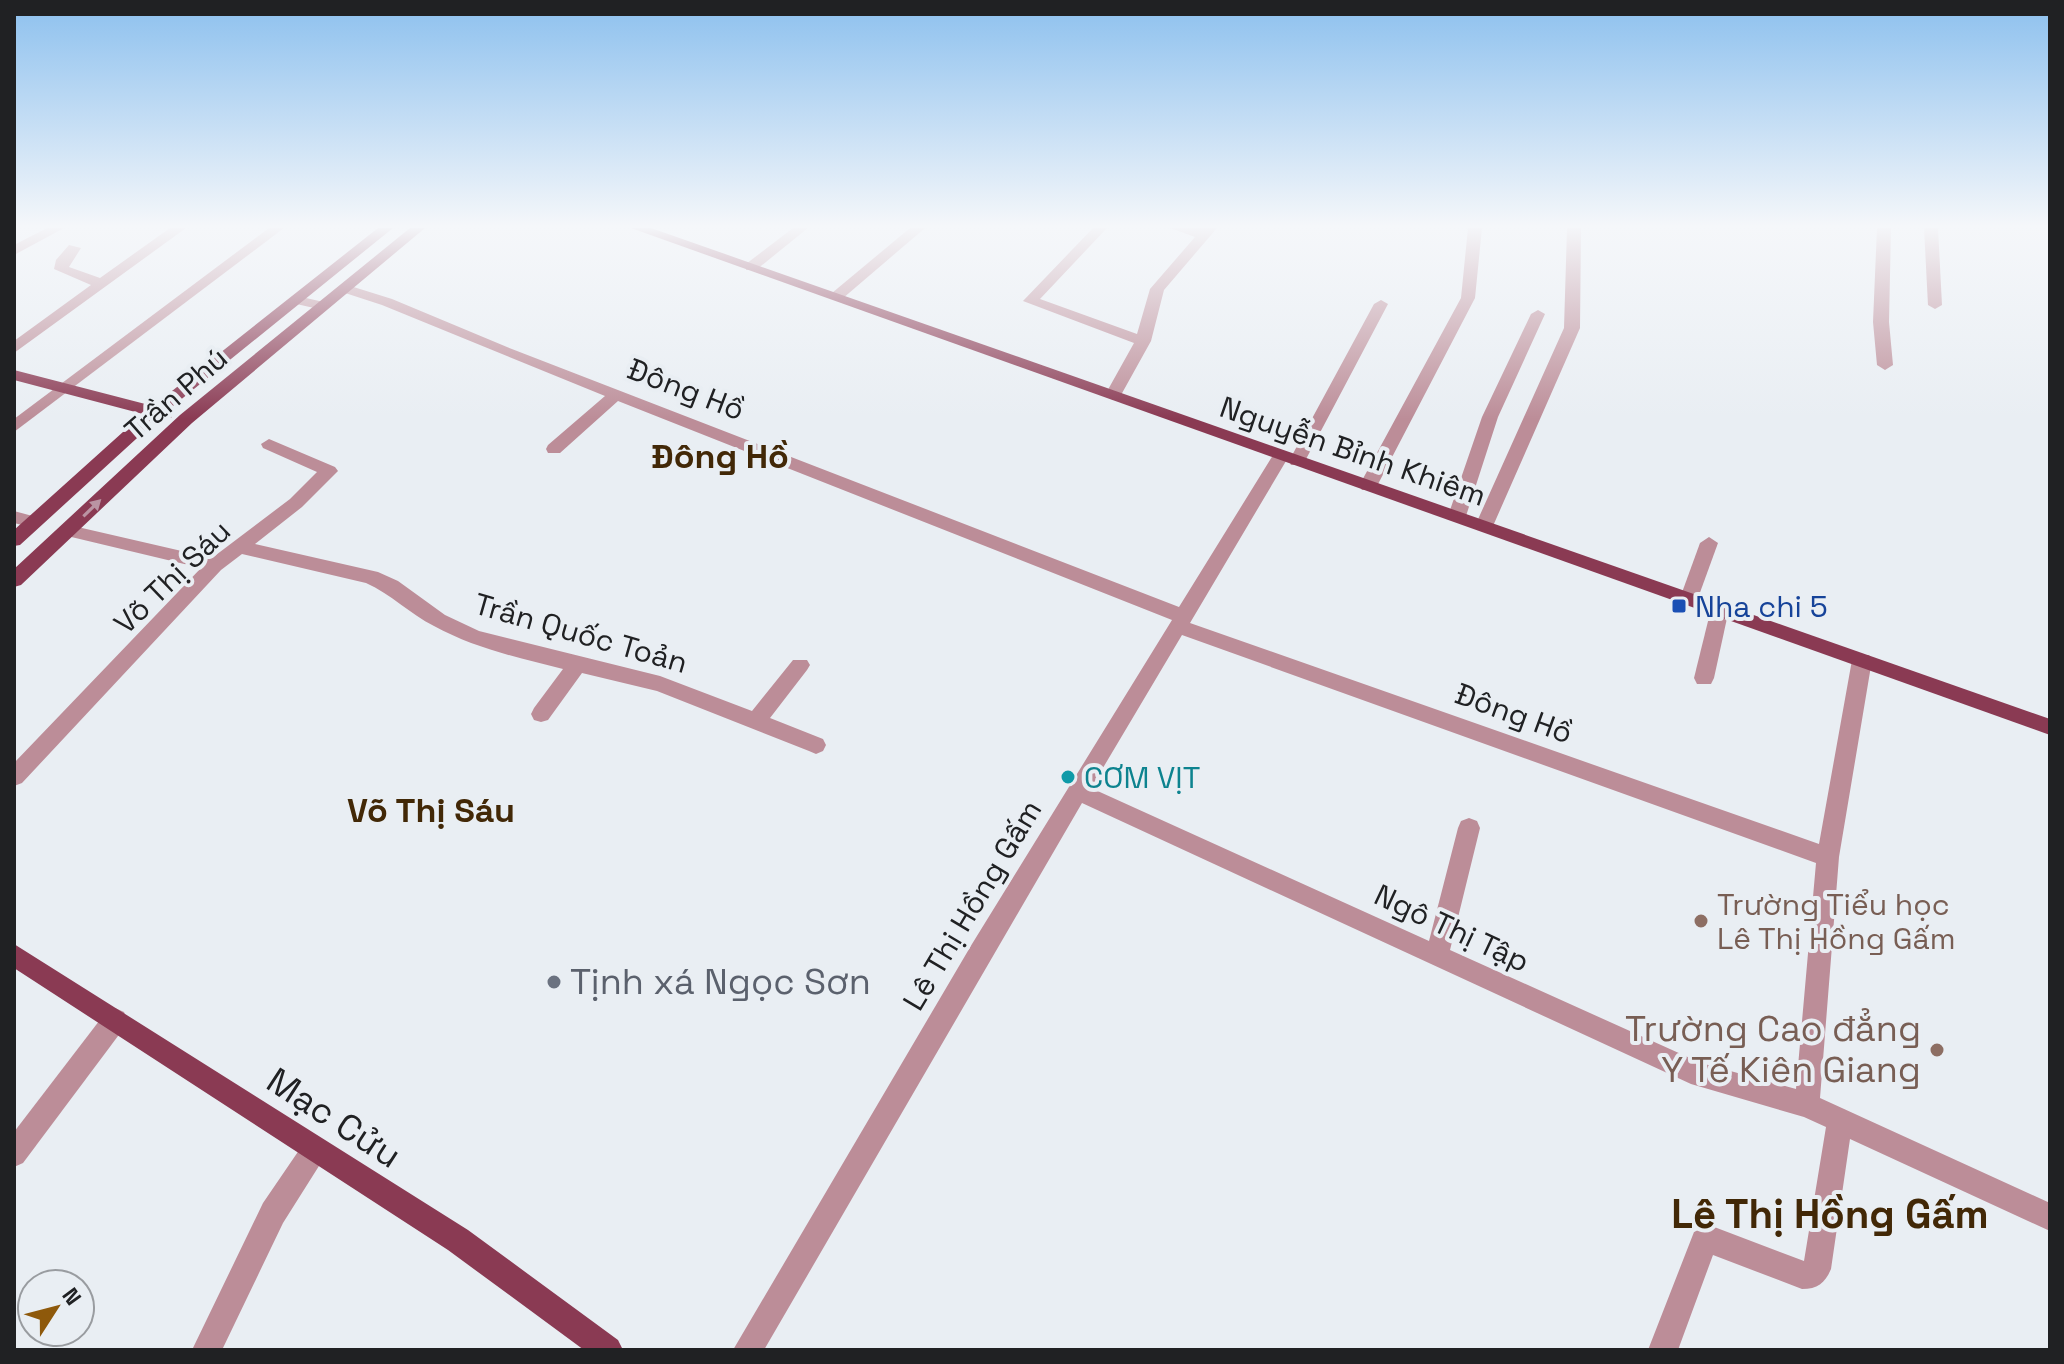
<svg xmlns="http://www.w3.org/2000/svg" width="2064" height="1364" viewBox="0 0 2064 1364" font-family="'Space Grotesk',sans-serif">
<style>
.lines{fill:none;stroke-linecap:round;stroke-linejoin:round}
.minor{fill:#bc8d98;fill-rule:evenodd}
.major{fill:#8a3a53;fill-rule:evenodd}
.oneway{fill:#ba94a3}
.transit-dot{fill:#1a4fb4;stroke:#e9eef3;stroke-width:3}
.culture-dot{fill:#0f9aa8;stroke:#e9eef3;stroke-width:3}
.education-dot{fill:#8d6e63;stroke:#e9eef3;stroke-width:3}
.worship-dot{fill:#6b7280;stroke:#e9eef3;stroke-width:3}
.labels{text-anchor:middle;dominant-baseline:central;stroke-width:8;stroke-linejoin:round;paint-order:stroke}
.street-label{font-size:30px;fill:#202123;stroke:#e9eef3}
.transit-label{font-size:30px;fill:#164399;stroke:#e9eef3;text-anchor:start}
.culture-label{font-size:30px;fill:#0d838f;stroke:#e9eef3;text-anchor:start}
.education-label{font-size:30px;fill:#785e54;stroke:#e9eef3;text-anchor:start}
.quarter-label{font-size:34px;font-weight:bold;fill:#422807;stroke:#e9eef3}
.near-worship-label{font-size:36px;fill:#5b616d;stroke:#e9eef3;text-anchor:start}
.near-education-label{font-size:36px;fill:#785e54;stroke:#e9eef3;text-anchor:end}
.near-street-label{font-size:36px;fill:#202123;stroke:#e9eef3}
.near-quarter-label{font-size:40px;font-weight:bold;fill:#422807;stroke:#e9eef3}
</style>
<rect width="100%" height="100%" fill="#e9eef3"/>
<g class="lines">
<g class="minor">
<path d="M 47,228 L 64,228 L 14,255 L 14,245 Z"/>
<path d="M 170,228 L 186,228 L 14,353 L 14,341 L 91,285 L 54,269 L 56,260 L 69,245 L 81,248 L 69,267 L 100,278 Z"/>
<path d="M 269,228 L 284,228 L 14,432 L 14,419 Z"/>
<path d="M 793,228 L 808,228 L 756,270 L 746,270 L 746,264 Z"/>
<path d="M 910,228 L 925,228 L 842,299 L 832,299 L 832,293 Z"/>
<path d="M 1093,228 L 1107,228 L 1040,299 L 1137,334 L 1150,289 L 1195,237 L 1170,228 L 1217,228 L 1164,290 L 1151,341 L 1121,395 L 1113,400 L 1105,395 L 1134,343 L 1023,301 Z"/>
<path d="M 1468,228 L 1482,228 L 1475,298 L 1377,486 L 1374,490 L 1362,490 L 1359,486 L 1461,298 Z"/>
<path d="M 1567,228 L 1581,228 L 1580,328 L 1493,526 L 1484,532 L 1475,526 L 1564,328 Z"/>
<path d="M 1877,228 L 1891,228 L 1889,322 L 1893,365 L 1885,370 L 1877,365 L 1873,322 Z"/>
<path d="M 1924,228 L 1938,228 L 1942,305 L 1935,309 L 1928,305 Z"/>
<path d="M 344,284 L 392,299 L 507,347 L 1179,607 L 1275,452 L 1287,452 L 1289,456 L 1190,623 L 1819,844 L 1852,660 L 1855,655 L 1869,655 L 1872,660 L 1839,857 L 1820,1098 L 2050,1203 L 2050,1231 L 1850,1139 L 1831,1269 C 1825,1283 1818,1289 1802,1289 L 1713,1255 L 1678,1350 L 1648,1350 L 1694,1232 L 1709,1225 L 1804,1261 L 1826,1127 L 1804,1117 L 1691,1084 L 1082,803 L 764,1350 L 733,1350 L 972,944 L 1172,620 L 618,401 L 560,453 L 548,453 L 546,449 L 548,445 L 605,396 L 382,305 L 339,291 L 337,288 ZM 1182,635 L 1816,863 L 1796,1089 L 1701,1063 L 1450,950 L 1480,828 L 1477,821 L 1469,818 L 1461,821 L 1458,828 L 1429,941 L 1091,788 Z"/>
<path d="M 297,296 L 328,303 L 330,306 L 323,310 L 292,303 L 292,297 Z"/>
<path d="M 1381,300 L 1388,304 L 1305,461 L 1303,465 L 1291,465 L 1289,461 L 1374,304 Z"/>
<path d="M 1538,310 L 1545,314 L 1498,417 L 1466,516 L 1463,520 L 1451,520 L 1448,516 L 1482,417 L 1531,314 Z"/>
<path d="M 269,439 L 335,467 L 338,471 L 302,507 L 255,544 L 378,572 L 398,581 L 445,615 L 479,631 L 660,676 L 752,711 L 793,660 L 807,660 L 810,665 L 807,670 L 770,718 L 823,739 L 826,745 L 823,751 L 816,754 L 809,751 L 657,691 L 582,673 L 548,720 L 541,722 L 534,720 L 531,714 L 534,708 L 563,669 C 519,658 474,648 434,626 C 410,614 391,594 366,583 L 242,554 L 221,570 L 22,783 L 14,786 L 14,763 L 201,568 L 63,535 L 60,531 L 63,527 L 69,525 L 212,558 L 290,499 L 317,472 L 263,448 L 261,444 Z"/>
<path d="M 14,511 L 40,518 L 43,522 L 34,528 L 14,523 Z"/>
<path d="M 1709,537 L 1718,543 L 1698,598 L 1696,603 L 1682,603 L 1680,598 L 1700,543 Z"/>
<path d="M 1720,602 L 1729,609 L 1714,678 L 1711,684 L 1697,684 L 1694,678 L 1711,609 Z"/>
<path d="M 115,1008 L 124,1012 L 127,1020 L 124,1028 L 23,1163 L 14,1167 L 14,1132 L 106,1012 Z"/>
<path d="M 315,1136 L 324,1140 L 328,1149 L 324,1158 L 283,1223 L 222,1350 L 192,1350 L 263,1203 L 306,1140 Z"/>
</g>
<g class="major">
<path d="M 378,228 L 393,228 L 168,410 L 173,414 L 171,418 L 159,418 L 20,545 L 14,546 L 14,530 L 143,414 L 14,380 L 14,370 L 153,406 Z"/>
<path d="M 410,228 L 425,228 L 192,423 L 21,585 L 14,587 L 14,569 L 180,415 Z"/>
<path d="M 631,228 L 651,228 L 2050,719 L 2050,735 Z"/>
<path d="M 14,944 L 468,1230 L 618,1340 L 623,1350 L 584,1350 L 448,1250 L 14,968 Z"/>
</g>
</g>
<defs><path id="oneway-solid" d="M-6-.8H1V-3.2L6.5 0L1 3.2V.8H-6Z" transform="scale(2)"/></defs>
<use class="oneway" href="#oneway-solid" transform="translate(92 508) rotate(-44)"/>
<linearGradient id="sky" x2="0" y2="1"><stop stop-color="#8cc0ee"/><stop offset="0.54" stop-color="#f5f7fa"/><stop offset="1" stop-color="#f5f7fa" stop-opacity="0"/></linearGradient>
<rect width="2064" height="419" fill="url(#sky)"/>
<rect class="transit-dot" x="1671" y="598" width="16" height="16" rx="4"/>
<circle class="culture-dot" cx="1068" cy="777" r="8"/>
<g class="education-dot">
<circle cx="1701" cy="921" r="8"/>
<circle cx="1937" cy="1050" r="8"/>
</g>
<circle class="worship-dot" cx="554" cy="982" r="8"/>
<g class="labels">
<g class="street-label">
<text transform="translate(686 389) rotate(21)">Đông Hồ</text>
<text transform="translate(176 394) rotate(-41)">Trần Phú</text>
<text transform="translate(1353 451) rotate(19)">Nguyễn Bỉnh Khiêm</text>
<text transform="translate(172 577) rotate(-44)">Võ Thị Sáu</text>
<text transform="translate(581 633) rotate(16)">Trần Quốc Toản</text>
<text transform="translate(1514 713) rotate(20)">Đông Hồ</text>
<text transform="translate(972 905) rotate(-59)">Lê Thị Hồng Gấm</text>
<text transform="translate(1452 928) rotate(25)">Ngô Thị Tập</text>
</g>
<g class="transit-label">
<text x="1695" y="606">Nha chi 5</text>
</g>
<g class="culture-label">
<text x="1084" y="777">CƠM VỊT</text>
</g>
<g class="education-label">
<text x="1717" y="904">Trường Tiểu học<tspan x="1717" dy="34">Lê Thị Hồng Gấm</tspan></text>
</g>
<g class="quarter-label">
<text x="720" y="456">Đông Hồ</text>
<text x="431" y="810">Võ Thị Sáu</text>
</g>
<g class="near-worship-label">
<text x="570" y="982">Tịnh xá Ngọc Sơn</text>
</g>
<g class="near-education-label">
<text x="1921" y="1029">Trường Cao đẳng<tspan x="1921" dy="41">Y Tế Kiên Giang</tspan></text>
</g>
<g class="near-street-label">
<text transform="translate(334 1118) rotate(33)">Mạc Cửu</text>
</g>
<g class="near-quarter-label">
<text x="1830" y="1214">Lê Thị Hồng Gấm</text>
</g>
</g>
<rect width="2064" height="1364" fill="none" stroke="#202123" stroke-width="32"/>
<g transform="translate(56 1308) rotate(54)"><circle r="38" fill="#e9eef3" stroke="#999ca0" stroke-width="2"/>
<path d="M0-6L14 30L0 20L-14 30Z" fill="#8e590b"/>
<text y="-12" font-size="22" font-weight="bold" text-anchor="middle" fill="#202123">N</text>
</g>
</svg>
